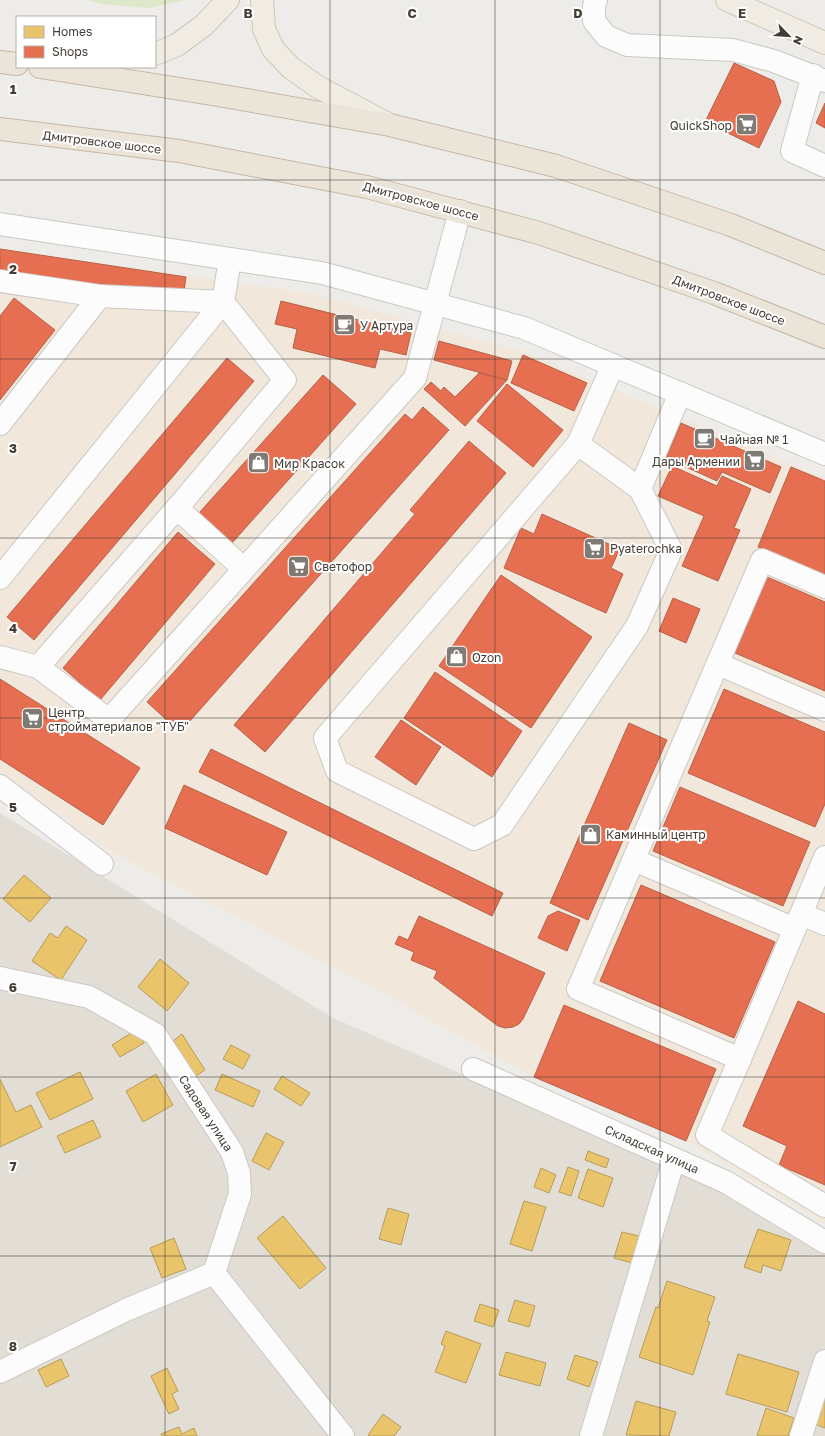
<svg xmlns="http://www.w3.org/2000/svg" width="825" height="1436" viewBox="0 0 825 1436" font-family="'Golos Text',sans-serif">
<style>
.residential{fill:#e2ded5}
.commercial{fill:#f1e8db}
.green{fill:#dce8c9}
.homes{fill:#e9c46a;stroke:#b79c5a}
.shops{fill:#e76f51;stroke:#b66049}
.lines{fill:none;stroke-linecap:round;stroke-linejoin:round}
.minor-casing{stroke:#cac8c4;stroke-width:24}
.major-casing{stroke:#d0c7b6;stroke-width:24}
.highway-casing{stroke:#c5b8a4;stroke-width:24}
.minor{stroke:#fcfcfc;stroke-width:22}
.major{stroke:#f0ece3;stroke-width:22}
.highway{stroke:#eae4d9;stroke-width:22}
.grid{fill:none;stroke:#433d35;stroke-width:1;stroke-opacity:0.55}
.labels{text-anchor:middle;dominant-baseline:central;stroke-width:4;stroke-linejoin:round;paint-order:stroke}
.poi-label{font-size:12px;fill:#433d35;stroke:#fff;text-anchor:start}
.street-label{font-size:12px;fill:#433d35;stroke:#fff}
.grid-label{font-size:13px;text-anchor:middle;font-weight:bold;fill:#433d35;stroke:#fff;stroke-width:4;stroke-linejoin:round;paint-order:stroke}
</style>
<rect width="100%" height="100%" fill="#eeece8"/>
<path class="residential" d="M 0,813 L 333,1018 L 728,1190 L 825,1251 L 825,1436 L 0,1436 Z"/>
<path class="commercial" d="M 0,248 L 313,294 L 522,351 L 825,478 L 825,1224 L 688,1142 L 525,1073 L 384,994 L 106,849 L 8,777 L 0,772 Z"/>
<path class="green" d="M 87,0 L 186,0 L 148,8 L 103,4 Z"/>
<g class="homes">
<path d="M 24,875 L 51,898 L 30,922 L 3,899 Z"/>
<path d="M 66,926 L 87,940 L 61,980 L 32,961 L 50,933 L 58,938 Z"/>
<path d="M 160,959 L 189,983 L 167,1011 L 138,987 Z"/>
<path d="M 136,1030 L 144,1043 L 120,1057 L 112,1045 Z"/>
<path d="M 182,1034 L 205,1070 L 196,1076 L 173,1041 Z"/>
<path d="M 231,1045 L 250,1055 L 243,1069 L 223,1059 Z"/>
<path d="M 80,1072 L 93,1099 L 50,1120 L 36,1093 Z"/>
<path d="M 156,1074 L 173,1105 L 143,1122 L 126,1091 Z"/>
<path d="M 222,1074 L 260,1091 L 253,1107 L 215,1090 Z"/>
<path d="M 282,1076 L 310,1093 L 301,1106 L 274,1089 Z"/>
<path d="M 0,1079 L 16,1112 L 31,1105 L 42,1127 L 0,1147 Z"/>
<path d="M 93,1120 L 101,1137 L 65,1153 L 57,1136 Z"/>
<path d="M 266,1133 L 284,1142 L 269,1170 L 252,1161 Z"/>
<path d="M 588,1151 L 609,1159 L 606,1168 L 585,1160 Z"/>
<path d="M 568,1167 L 579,1171 L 571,1196 L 559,1192 Z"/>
<path d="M 541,1168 L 556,1175 L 549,1193 L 534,1187 Z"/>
<path d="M 588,1169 L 613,1178 L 603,1207 L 578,1198 Z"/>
<path d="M 524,1201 L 546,1207 L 532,1251 L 510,1244 Z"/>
<path d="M 388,1208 L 409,1214 L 401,1245 L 379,1239 Z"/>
<path d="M 283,1216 L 326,1268 L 300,1289 L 257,1238 Z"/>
<path d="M 758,1229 L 791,1240 L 781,1271 L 763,1265 L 761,1273 L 744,1267 Z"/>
<path d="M 622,1232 L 639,1236 L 632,1263 L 614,1258 Z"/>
<path d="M 174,1238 L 186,1269 L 162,1278 L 150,1248 Z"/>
<path d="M 667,1281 L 715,1297 L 707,1321 L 710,1322 L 693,1375 L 639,1357 L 656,1307 L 658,1308 Z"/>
<path d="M 515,1300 L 535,1306 L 529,1327 L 508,1321 Z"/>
<path d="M 480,1304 L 499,1310 L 493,1327 L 474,1321 Z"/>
<path d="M 446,1331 L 481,1344 L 466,1383 L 435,1372 L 445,1346 L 441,1344 Z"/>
<path d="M 506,1352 L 546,1363 L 540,1386 L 499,1375 Z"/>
<path d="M 738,1354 L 799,1372 L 787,1412 L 726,1394 Z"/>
<path d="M 575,1355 L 598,1362 L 589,1387 L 567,1379 Z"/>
<path d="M 61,1359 L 69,1376 L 46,1387 L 38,1370 Z"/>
<path d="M 167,1368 L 178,1391 L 172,1394 L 179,1409 L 169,1414 L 151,1376 Z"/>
<path d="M 820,1398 L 825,1400 L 825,1428 L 812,1423 Z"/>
<path d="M 636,1401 L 676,1412 L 669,1436 L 626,1435 Z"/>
<path d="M 766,1408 L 794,1418 L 788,1436 L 757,1436 Z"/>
<path d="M 383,1414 L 401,1427 L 394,1436 L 369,1436 L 368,1435 Z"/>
<path d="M 179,1427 L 182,1434 L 194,1428 L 197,1436 L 162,1436 L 161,1434 Z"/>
</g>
<g class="shops">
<path d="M 734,63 L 774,81 L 781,102 L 759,148 L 705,122 Z"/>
<path d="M 825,103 L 825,128 L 816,123 Z"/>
<path d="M 0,249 L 186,277 L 184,291 L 151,286 L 150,293 L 0,270 Z"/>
<path d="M 14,298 L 55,330 L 0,400 L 0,316 Z"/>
<path d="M 281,301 L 411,333 L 406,355 L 380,349 L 375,368 L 293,348 L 297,329 L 275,324 Z"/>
<path d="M 439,341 L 512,361 L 507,380 L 434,360 Z"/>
<path d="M 523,355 L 587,383 L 574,411 L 511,383 Z"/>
<path d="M 227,358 L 254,381 L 34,640 L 7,617 Z"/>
<path d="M 479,373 L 507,380 L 465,426 L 424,389 L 431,382 L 441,391 L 444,387 L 455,397 Z"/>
<path d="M 323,375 L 356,404 L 232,543 L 199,513 Z"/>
<path d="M 507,384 L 563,430 L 533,467 L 477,421 Z"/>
<path d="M 423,407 L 449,430 L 180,732 L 147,702 L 405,414 L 412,420 Z"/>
<path d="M 681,423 L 781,467 L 770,493 L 722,472 L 717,481 L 666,458 Z"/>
<path d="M 469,441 L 506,473 L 265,752 L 234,725 L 415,514 L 410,510 Z"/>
<path d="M 672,466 L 717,486 L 722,476 L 751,489 L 734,528 L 740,530 L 718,581 L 682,566 L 704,516 L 658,496 Z"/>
<path d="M 791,467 L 825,481 L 825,575 L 758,547 Z"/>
<path d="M 542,514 L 620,549 L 611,568 L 623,574 L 606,613 L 504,568 L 521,528 L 534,534 Z"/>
<path d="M 178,532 L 215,564 L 100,700 L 63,668 Z"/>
<path d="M 501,575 L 592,637 L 531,728 L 439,666 Z"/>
<path d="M 767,577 L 825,602 L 825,691 L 735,653 Z"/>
<path d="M 673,598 L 700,609 L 686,643 L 659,631 Z"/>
<path d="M 435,672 L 522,731 L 492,777 L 404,718 Z"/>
<path d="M 0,679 L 140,768 L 103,825 L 0,759 Z"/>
<path d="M 724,689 L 825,732 L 825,804 L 815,827 L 688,773 Z"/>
<path d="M 401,720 L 441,747 L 416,785 L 375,757 Z"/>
<path d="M 629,723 L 667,740 L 588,920 L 550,903 Z"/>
<path d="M 211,749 L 503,893 L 492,916 L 199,772 Z"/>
<path d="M 184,785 L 287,832 L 267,875 L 165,828 Z"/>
<path d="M 680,787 L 810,842 L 783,906 L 653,851 Z"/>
<path d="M 641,885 L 775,942 L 734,1038 L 600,981 Z"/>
<path d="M 558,911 L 580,920 L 567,951 L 538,938 L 548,916 Z"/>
<path d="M 419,916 L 545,973 L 523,1019 L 519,1024 L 513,1027 L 505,1028 L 498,1026 L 434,978 L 437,971 L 411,960 L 414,952 L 395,944 L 399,936 L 408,940 Z"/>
<path d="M 798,1001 L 825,1014 L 825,1185 L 779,1165 L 787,1146 L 743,1126 Z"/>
<path d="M 564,1005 L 716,1069 L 686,1141 L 534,1077 Z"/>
</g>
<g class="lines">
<defs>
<g id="minor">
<path d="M 596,0 L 594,6 L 594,21 L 606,36 L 627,45 L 733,50 L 774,61 L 825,81"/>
<path d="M 813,75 L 792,151 L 825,166"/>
<path d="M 0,224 L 322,273 L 524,328 L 825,454"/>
<path d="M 0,281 L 100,296 L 0,424"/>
<path d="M 100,296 L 223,302 L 230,259"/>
<path d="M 578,444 L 640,489 L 671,550 L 637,626 L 502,825 L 474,839 L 337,771 L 325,738 L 578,444 L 613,365"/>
<path d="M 640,489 L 680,393"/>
<path d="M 177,508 L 244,569"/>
<path d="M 0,578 L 223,302 L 285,380 L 177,508 L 38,667"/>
<path d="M 0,657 L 38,667 L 109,720 L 415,378 L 460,211"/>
<path d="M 718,664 L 825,710"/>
<path d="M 0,786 L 102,864"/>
<path d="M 825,857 L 801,914 L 825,924"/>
<path d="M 634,860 L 795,929"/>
<path d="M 801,914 L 740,1059 L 578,989 L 762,560 L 825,587"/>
<path d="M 0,978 L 89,997 L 155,1034 L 232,1152 L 239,1173 L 240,1194 L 214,1273"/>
<path d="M 740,1059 L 707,1135 L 825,1206"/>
<path d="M 473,1069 L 726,1182 L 825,1242"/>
<path d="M 214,1273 L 343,1436"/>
<path d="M 0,1372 L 126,1310 L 214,1273"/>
<path d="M 591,1436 L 674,1159"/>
<path d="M 801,1436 L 825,1361"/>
</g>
<g id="major">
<path d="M 262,0 L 264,29 L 273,49 L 291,68 L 318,87 L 386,123"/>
<path d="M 727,0 L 825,43"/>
<path d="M 155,54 L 177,45 L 204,25 L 228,0"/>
</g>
<g id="highway">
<path d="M 0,62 L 17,64"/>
<path d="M 40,67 L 212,94 L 390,125 L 556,166 L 731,225 L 825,263"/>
<path d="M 0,129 L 179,151 L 367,187 L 539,233 L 714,293 L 825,337"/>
</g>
</defs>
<use href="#minor" class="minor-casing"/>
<use href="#major" class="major-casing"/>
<use href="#highway" class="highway-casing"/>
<use href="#minor" class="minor"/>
<use href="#major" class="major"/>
<use href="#highway" class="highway"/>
</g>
<path class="grid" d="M 165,0 L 165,1436M 330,0 L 330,1436M 495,0 L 495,1436M 660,0 L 660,1436M 0,180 L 825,180M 0,359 L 825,359M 0,538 L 825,538M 0,718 L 825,718M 0,898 L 825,898M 0,1077 L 825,1077M 0,1256 L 825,1256"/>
<defs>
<symbol id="supermarket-square" viewBox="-11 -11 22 22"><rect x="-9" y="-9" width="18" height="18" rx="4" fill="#7f7a74" stroke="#fff"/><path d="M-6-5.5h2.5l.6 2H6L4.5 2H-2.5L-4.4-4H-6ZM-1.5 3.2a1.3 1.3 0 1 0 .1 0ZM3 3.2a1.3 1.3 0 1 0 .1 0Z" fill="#fff"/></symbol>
<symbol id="cafe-square" viewBox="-11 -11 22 22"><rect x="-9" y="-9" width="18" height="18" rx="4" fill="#7f7a74" stroke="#fff"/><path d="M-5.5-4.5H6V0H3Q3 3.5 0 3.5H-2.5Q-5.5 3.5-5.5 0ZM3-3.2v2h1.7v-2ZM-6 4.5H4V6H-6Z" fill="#fff"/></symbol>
<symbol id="shop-square" viewBox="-11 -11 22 22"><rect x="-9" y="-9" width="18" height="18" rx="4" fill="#7f7a74" stroke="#fff"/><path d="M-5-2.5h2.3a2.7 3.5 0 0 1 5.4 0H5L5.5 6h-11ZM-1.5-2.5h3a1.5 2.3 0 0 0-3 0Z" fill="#fff"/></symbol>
</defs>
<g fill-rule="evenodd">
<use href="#supermarket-square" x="734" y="112" width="25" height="25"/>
<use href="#cafe-square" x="332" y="312" width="25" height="25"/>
<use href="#cafe-square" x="692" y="426" width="25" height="25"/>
<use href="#supermarket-square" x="742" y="448" width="25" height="25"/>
<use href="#shop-square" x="246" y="450" width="25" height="25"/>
<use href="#supermarket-square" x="582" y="536" width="25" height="25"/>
<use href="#supermarket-square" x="286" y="554" width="25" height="25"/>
<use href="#shop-square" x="444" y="644" width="25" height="25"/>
<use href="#supermarket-square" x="20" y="706" width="25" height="25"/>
<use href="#shop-square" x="578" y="822" width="25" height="25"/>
</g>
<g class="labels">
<g class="poi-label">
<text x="732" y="125" text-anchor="end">QuickShop</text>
<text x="360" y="325">У Артура</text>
<text x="720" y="439">Чайная № 1</text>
<text x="740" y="461" text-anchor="end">Дары Армении</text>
<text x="274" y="463">Мир Красок</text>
<text x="610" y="548">Pyaterochka</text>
<text x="314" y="566">Светофор</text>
<text x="472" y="657">Ozon</text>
<text x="48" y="712">Центр<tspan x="48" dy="14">стройматериалов "ТУБ"</tspan></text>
<text x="606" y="834">Каминный центр</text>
</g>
<g class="street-label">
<text transform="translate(102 142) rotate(7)">Дмитровское шоссе</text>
<text transform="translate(421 201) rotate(15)">Дмитровское шоссе</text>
<text transform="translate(729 300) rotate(21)">Дмитровское шоссе</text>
<text transform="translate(206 1113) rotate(57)">Садовая улица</text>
<text transform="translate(652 1149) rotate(24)">Складская улица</text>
</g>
</g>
<g class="grid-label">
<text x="248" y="18">B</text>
<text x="412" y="18">C</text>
<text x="578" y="18">D</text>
<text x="742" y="18">E</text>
<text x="13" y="94">1</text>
<text x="13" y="274">2</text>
<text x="13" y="453">3</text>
<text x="13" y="633">4</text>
<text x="13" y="812">5</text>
<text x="13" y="992">6</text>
<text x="13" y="1171">7</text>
<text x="13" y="1351">8</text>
</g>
<rect x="16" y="16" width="140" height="52" fill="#ffffff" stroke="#b4b1ae"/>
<rect x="24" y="26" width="20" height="12" fill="#e9c46a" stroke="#b4b1ae"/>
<text x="52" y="36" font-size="12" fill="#433d35">Homes</text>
<rect x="24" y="46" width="20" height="12" fill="#e76f51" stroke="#b4b1ae"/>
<text x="52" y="56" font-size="12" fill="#433d35">Shops</text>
<g transform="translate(789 36) rotate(115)" stroke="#ffffff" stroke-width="3" paint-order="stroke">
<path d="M0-3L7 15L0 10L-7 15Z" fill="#433d35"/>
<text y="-6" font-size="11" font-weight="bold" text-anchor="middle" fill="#433d35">N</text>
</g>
</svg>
